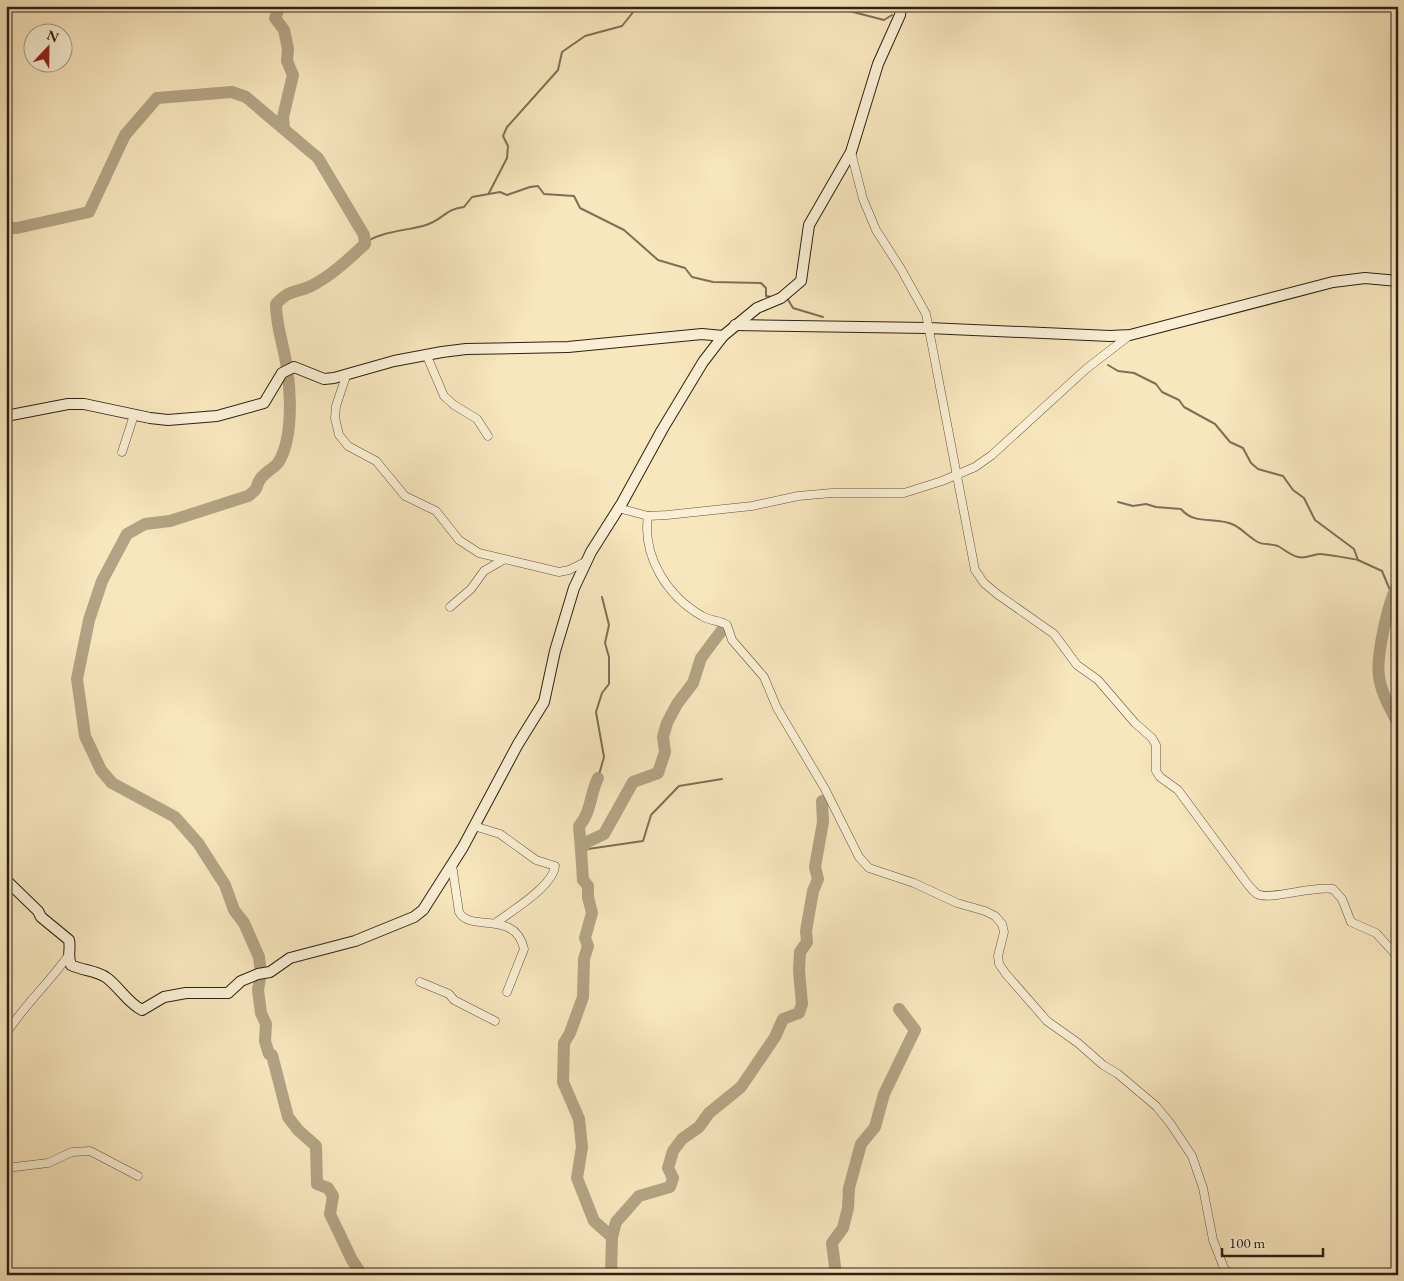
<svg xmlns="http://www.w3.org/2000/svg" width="1404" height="1281" viewBox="0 0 1404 1281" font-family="'EB Garamond',serif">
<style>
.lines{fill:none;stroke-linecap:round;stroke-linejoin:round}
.stream{stroke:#7e6f57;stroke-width:2}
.river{stroke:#b3a384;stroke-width:12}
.street-casing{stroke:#60523e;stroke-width:9}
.secondary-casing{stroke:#2e2114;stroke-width:12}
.street{stroke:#faefd4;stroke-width:8}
.secondary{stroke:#faefd4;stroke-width:10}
</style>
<rect width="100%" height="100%" fill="#f8e6bd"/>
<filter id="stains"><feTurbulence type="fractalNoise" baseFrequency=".004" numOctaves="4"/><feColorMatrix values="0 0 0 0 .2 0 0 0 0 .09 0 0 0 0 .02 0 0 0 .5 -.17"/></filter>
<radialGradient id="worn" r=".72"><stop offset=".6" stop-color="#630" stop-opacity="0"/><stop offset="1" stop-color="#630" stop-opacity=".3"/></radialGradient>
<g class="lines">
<g class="stream">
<path d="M 830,6 L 884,20 L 892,15"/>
<path d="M 489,193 L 507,158 L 508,146 L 503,136 L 507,127 L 558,70 L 562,52 L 585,36 L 622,26 L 638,6"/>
<path d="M 365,244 C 373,233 408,230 423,226 C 443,221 444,209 464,207 L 472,197 L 500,192 L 507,195 L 530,187 L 538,186 L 544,194 L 574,196 L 580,208 L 624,230 L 658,260 L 685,268 L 692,277 L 713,282 L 761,283 L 766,288 L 766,296 L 772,297"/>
<path d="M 787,298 L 793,308 L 823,317"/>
<path d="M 1108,365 L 1118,371 L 1134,373 L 1156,384 L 1162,392 L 1179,400 L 1184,407 L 1215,424 L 1230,442 L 1243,448 L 1251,463 L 1258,469 L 1283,476 L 1293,490 L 1304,498 L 1315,520 L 1354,549 L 1358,560 L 1382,571 L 1392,595"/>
<path d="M 1118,502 L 1133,506 L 1146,504 L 1156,507 L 1181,509 C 1195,526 1216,516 1234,525 C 1242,529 1248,536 1256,541 C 1263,546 1271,543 1278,546 C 1285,550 1290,555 1298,557 C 1306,559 1313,554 1320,554 C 1324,554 1355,559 1358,560"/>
<path d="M 598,778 L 604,757 L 596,712 L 602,693 L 609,684 L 609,657 L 605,643 L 609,625 L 602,597"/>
<path d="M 581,850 L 643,841 L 651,815 L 679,786 L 722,779"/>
</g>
<g class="river">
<path d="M 280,6 L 275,18 L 284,30 L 288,49 L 287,61 L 293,75 L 283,117 L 284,129"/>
<path d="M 6,228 L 17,228 L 89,212 L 125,135 L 157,98 L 232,92 L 246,97 L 318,158 L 364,235 L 365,244 C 349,259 330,277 311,286 C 295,294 291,288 276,304 C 276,327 284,346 287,368 C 291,394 293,440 278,463 C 273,469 265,472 261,478 C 254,487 261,487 248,496 L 170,521 L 145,524 L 127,534 L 102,581 L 89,620 L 77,679 L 85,736 L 101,770 L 112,783 L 175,817 L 198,843 L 225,885 L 234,910 L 244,923 L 259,957 L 261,973 L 258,990 L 261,1013 L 266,1024 L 265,1041 L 269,1054 L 272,1055 L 288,1117 L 298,1130 L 316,1146 L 317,1184 L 328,1188 L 333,1196 L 330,1214 L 352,1260 L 362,1275"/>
<path d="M 1398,585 C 1388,600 1376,658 1379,676 C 1381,693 1390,708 1398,723"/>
<path d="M 581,850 L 579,826 C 591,813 590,794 598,778"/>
<path d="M 612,1237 L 616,1222 L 639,1196 L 670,1187 L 673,1178 L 668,1168 L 673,1151 L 682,1139 L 699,1127 L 709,1113 L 741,1087 L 775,1037 L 783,1019 L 799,1013 L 802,1004 L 799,971 L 800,952 L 807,942 L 806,931 L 813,891 L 818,879 L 815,867 L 823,822 L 822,801"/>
<path d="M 611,1275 L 612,1237 L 594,1221 L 577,1178 L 582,1147 L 579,1119 L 563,1082 L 564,1043 L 570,1033 L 583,997 L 584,959 L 588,946 L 585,938 L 592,913 L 588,897 L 588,886 L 583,880 L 581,850 L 587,842 L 604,834 L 633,782 L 658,773 L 665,752 L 663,737 L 667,723 L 677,704 L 693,683 L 701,658 L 725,626"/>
<path d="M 836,1275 L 832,1243 L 843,1228 L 848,1208 L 849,1188 L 861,1144 L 875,1127 L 884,1094 L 915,1030 L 899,1009"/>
</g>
<defs>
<g id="street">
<path d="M 851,152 L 863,199 L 876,230 L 901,269 L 926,314 L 975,570 L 984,583 L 997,594 L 1054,634 L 1077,665 L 1098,680 L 1135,723 L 1152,738 L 1156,745 L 1156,771 L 1160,777 L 1178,790 L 1246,882 C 1249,886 1253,891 1257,894 C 1270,901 1314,885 1333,889 L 1342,899 L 1351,922 L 1376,933 L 1398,957"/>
<path d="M 426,354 L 444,396 L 454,405 L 477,419 L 488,436"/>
<path d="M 346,376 L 336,406 L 335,418 L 339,435 L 348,446 L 376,461 L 405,496 L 436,511 L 459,540 L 479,553 L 559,572 L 569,570 L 587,561"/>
<path d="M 122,452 L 134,415"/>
<path d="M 618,508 L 648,516 L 667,515 L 752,506 L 798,496 L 832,493 L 904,493 L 942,481 L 975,467 L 992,455 L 1086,369 L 1130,335"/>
<path d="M 648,516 C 642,556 667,596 702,616 C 710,621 719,620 727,625 L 732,640 L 764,677 L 777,708 L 825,789 L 859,857 L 869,868 L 914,883 L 957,903 L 985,911 L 995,916 L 1002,924 L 1004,932 L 998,956 L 999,964 L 1006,974 L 1047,1021 L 1078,1043 L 1103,1065 L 1118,1074 L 1156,1106 L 1170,1123 L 1192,1156 L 1203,1188 L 1213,1240 L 1224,1268 L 1230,1275"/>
<path d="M 450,607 L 471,589 L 484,571 L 503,560"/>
<path d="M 474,826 L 500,834 L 536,860 L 555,866 C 553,886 513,910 497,922"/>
<path d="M 452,865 L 459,912 C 470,933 515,909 524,949 L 507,992"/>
<path d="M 420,982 L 449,994 L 454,1000 L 495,1021"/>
<path d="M 6,1034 C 24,1005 49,983 68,956"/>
<path d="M 6,1168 L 48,1163 L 72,1152 L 90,1151 L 138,1176"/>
</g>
<g id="secondary">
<path d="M 735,325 L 928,328 L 1110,336 L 1130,335 L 1333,282 L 1365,278 L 1398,281"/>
<path d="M 6,416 L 68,404 L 84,404 L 150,418 L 168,420 L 217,416 L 264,403 L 282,373 L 294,367 L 324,379 L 334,378 L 394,361 L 442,352 L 466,349 L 568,347 L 702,334 L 723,336"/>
<path d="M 6,880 L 38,911 L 41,917 L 69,940 C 71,949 67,956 71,965 C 83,971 96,970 107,978 C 120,988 128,1003 142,1010 L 164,997 L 186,993 L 228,993 L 241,981 L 258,974 L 270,972 L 290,958 L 355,941 L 414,917 L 423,910 L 463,847 L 518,744 L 544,702 L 555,651 L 574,588 L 591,552 L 622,503 L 662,430 L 703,362 L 723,336 L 757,308 L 781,298 L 801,281 L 809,225 L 851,152 L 878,64 L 900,15 L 901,6"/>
</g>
</defs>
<use href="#street" class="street-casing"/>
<use href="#secondary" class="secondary-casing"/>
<use href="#street" class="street"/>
<use href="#secondary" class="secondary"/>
</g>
<rect width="1404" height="1281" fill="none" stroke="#f8e6bd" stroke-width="25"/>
<rect x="8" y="8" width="1389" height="1266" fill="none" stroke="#2e2114" stroke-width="2.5"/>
<rect x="12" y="12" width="1379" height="1256" fill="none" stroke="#2e2114"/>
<g transform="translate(48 48) rotate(22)"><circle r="24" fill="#faefd4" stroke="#a89d87"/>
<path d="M0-4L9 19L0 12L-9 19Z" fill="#8f2418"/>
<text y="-8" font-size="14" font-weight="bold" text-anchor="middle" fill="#2e2114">N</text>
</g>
<path d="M1222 1248v8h101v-8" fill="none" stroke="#2e2114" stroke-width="2.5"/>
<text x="1229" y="1248" font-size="15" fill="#2e2114" stroke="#faefd4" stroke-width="4" paint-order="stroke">100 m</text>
<rect width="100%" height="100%" filter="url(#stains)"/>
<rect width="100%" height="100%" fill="url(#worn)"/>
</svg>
